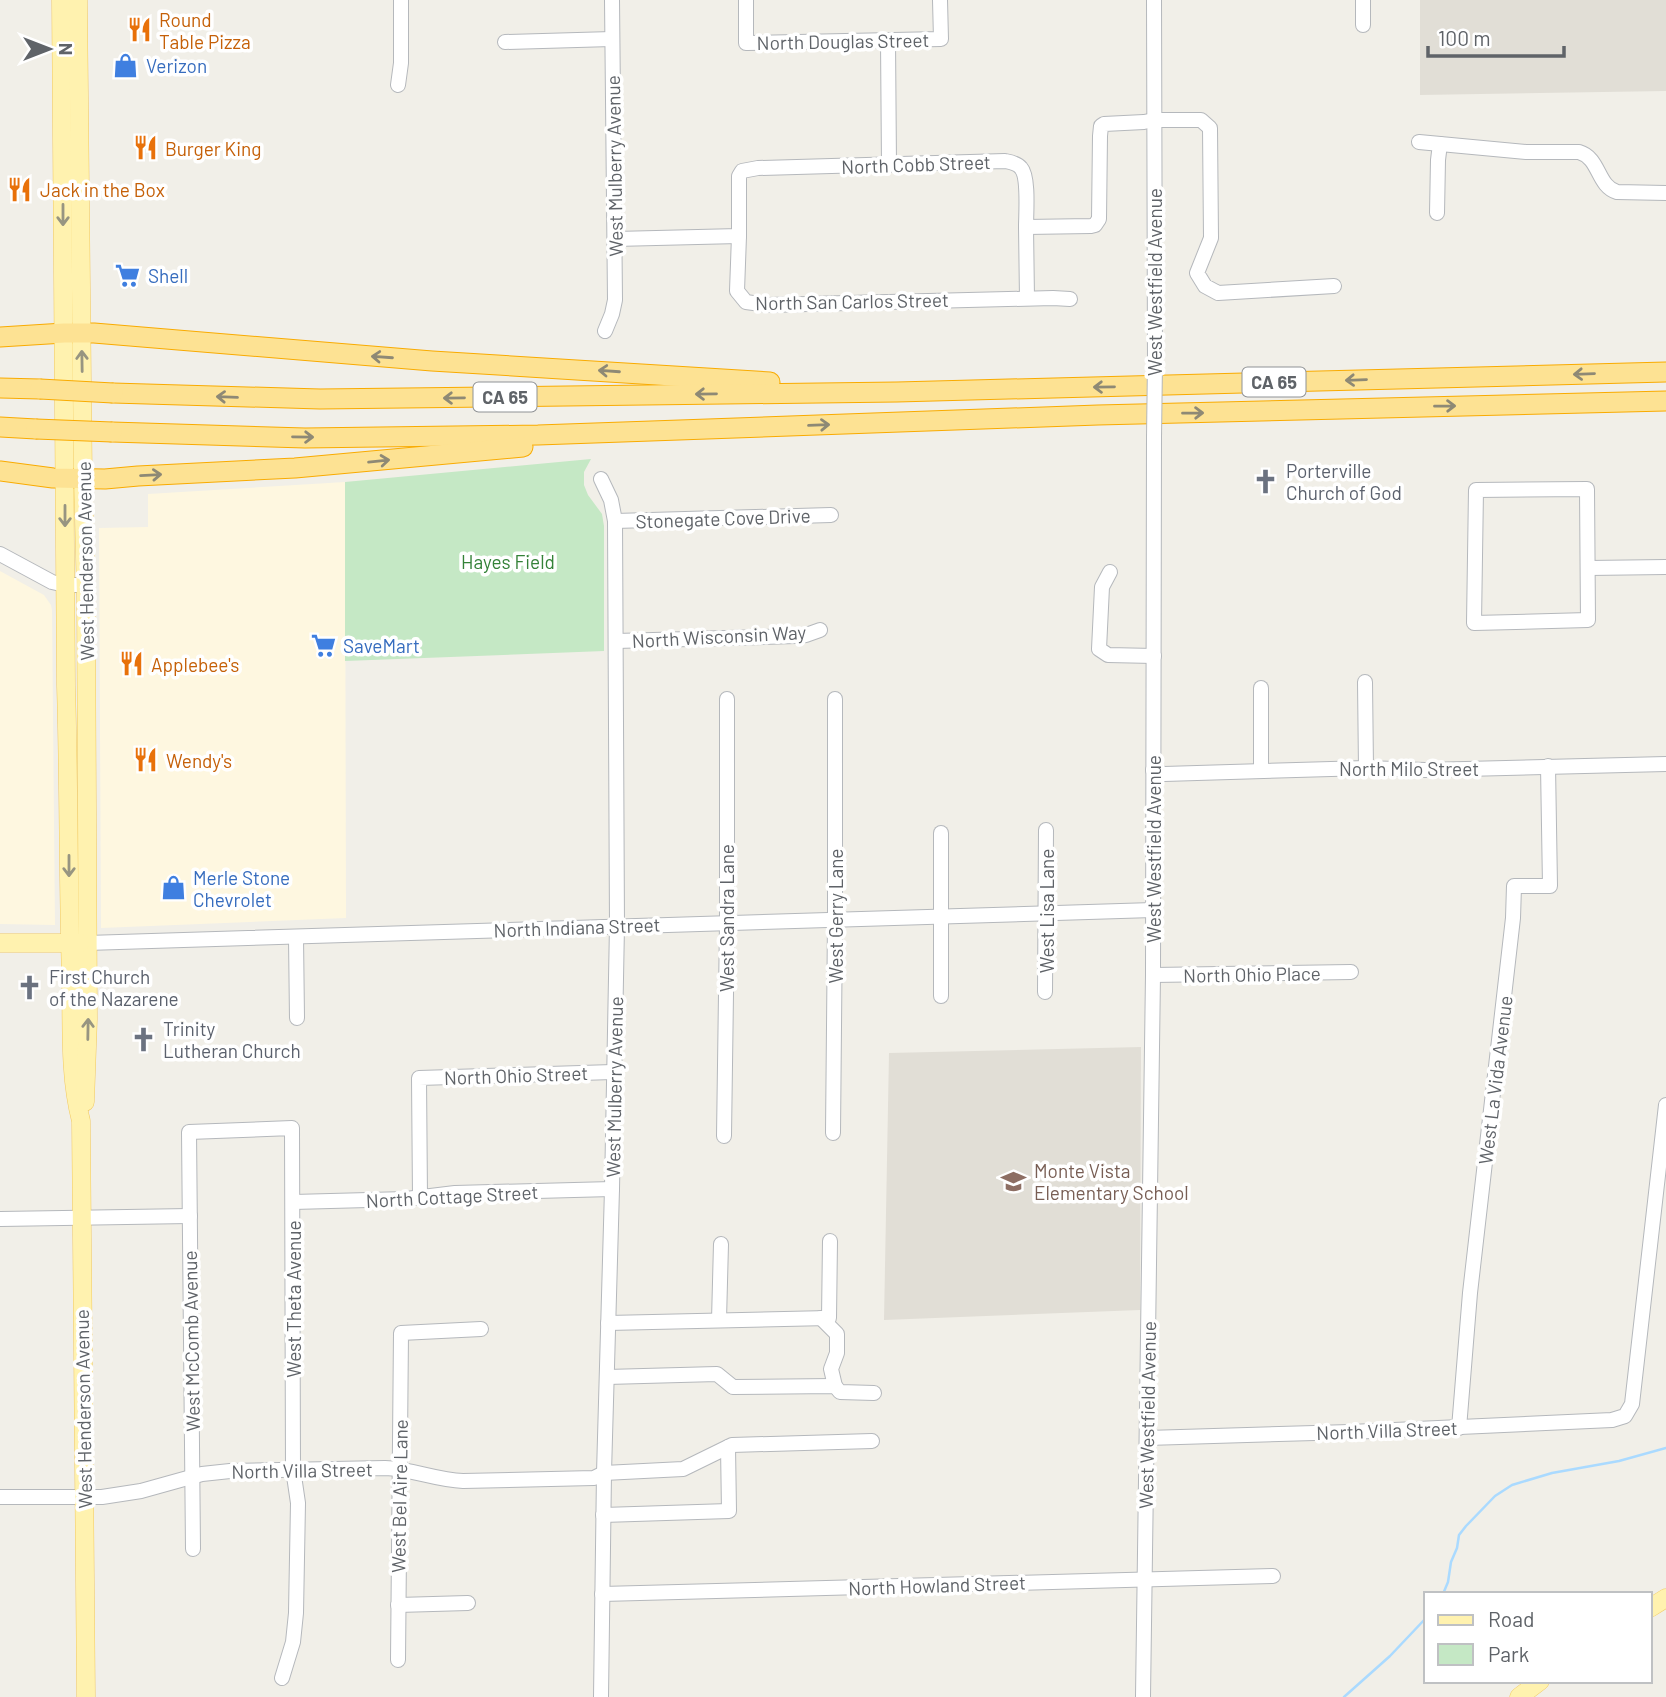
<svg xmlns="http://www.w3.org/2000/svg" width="1666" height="1697" viewBox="0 0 1666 1697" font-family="Barlow,sans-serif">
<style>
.commercial{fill:#fef7e0}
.education{fill:#e1ded6}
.green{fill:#c5e8c5}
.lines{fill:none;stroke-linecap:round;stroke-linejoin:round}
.stream{stroke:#aadaff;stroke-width:2.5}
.minor-casing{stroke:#b5b8bc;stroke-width:16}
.major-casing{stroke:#f2c960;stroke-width:19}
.highway-casing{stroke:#f9ab00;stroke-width:21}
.minor{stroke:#fff;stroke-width:14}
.major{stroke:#fff2af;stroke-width:18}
.highway{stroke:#fde293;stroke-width:19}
.minor-bridge-casing{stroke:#b5b8bc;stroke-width:16;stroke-linecap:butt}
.highway-bridge-casing{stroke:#f9ab00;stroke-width:21;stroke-linecap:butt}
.minor-bridge{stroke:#fff;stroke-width:14}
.highway-bridge{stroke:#fde293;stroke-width:19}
.oneway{stroke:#979581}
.oneway2{stroke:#8e8975}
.labels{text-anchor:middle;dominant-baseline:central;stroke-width:7;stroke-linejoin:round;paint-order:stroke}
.shield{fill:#fff;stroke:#8f9295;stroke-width:2}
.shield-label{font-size:18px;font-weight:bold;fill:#5f6368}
.food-label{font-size:19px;fill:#c56008;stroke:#fff;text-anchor:start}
.street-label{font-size:19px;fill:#5f6368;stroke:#fff}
.shop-label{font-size:19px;fill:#366cbe;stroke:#fff;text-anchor:start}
.worship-label{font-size:19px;fill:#5b616d;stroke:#fff;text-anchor:start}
.park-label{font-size:19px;fill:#348238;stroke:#fff}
.education-label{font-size:19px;fill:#785e54;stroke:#fff;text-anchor:start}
</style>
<rect width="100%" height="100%" fill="#f1efe8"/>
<g class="commercial">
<path d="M 345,482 L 346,918 L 101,928 L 99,528 L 148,527 L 148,494 Z"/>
<path d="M 0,571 L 44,595 L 51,605 L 52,610 L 55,925 L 0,924 Z"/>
</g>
<g class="education">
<path d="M 1420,0 L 1666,0 L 1666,91 L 1420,95 Z"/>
<path d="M 1141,1047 L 1140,1310 L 884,1320 L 889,1053 Z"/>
</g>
<path class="green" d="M 591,459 L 584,472 L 584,485 L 588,495 L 602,514 L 604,526 L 604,651 L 345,661 L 345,482 Z"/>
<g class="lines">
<g class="stream">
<path d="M 1443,1594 L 1448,1582 L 1451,1562 L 1457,1548 L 1459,1535 L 1466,1526 L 1495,1496 L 1512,1485 L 1552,1473 L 1619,1461 L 1666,1448"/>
<path d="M 1344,1697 L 1390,1656 L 1426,1618"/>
</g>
<defs>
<g id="minor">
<path d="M 746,0 L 746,43 L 941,39 L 940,0"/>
<path d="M 1154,0 L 1155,363"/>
<path d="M 1363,25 L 1363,0"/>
<path d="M 888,41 L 889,165"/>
<path d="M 505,42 L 612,39"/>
<path d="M 398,85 L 401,63 L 401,0"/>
<path d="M 1419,142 L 1526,152 L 1579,152 C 1600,158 1597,186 1617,192 L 1666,193"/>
<path d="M 1437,213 L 1438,160 L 1440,144"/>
<path d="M 1026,227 L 1027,298"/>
<path d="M 739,236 L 737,291 L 746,302 L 768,305 L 1053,298 L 1070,299"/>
<path d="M 615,239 L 739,236 L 739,176 L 742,171 L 758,168 L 1005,161 C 1010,162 1017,163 1021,168 C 1029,177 1026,214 1026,227 L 1091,226 L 1095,225 L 1099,219 L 1100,136 L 1101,126 L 1104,124 L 1144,122 L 1154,120 L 1201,120 L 1210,128 L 1211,238 L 1197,273 L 1205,286 L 1218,293 L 1334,286"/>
<path d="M 605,331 L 612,314 L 615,300 L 612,0"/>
<path d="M 1587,489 L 1588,620 L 1474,623 L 1476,490 Z"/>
<path d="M 615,521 L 831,515"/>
<path d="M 0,554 L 52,582 L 65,585 L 86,585"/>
<path d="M 1588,568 L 1666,567"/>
<path d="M 1110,572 L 1102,587 L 1099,649 L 1108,655 L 1154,656"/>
<path d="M 616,641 L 796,636 L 806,635 L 820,630"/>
<path d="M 1365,682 L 1366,768"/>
<path d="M 1153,770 L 1164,774 L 1366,768 L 1425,770 L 1666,764"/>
<path d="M 1261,771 L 1261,688"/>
<path d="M 296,937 L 297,1018"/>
<path d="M 87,943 L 1153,910"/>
<path d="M 1153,975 L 1351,972"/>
<path d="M 1045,992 L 1046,830"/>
<path d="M 941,996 L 941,833"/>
<path d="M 833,1133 L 835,920 L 835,699"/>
<path d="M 724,1136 L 727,923 L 727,699"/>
<path d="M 420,1198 L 419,1078 L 613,1072"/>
<path d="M 293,1202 L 406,1199 L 455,1193 L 612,1189"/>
<path d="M 0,1219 L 190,1216"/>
<path d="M 821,1318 L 837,1334 L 837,1353 L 831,1369 L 835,1386"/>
<path d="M 719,1320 L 721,1244"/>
<path d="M 608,1323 L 829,1318 L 830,1241"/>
<path d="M 607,1377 L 717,1374 L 733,1387 L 835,1386 L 840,1392 L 874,1393"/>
<path d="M 1459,1428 L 1470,1293 L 1513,918 L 1514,886 L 1550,886 L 1548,766"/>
<path d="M 1147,1438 L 1350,1432 L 1612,1420 L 1625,1416 L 1632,1404 L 1666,1105"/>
<path d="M 0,1497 L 102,1497 L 141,1491 L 202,1474 L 230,1471 L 385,1468 C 412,1469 436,1480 463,1481 L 594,1478 L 604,1473 L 683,1469 L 732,1445 L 872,1441"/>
<path d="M 603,1515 L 729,1511 L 728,1447"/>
<path d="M 193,1549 L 189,1132 L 292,1128 L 293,1469 L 298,1503 L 296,1613 L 293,1642 L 282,1678"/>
<path d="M 602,1594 L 1273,1576"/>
<path d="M 398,1605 L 468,1603"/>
<path d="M 398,1660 L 401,1333 L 481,1329"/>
<path d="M 601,1697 L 604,1473 L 612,1189 L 617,926 L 615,521 L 611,500 L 601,479"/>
<path d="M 1143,1697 L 1153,975 L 1154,437"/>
</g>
<g id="major">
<path d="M 61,0 L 66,686 C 69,783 68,881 71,978 C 72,1025 69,1075 81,1121 L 86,1697"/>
<path d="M 78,0 L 83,479 L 86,597 L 88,1019 L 85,1102"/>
<path d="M 0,943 L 80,943"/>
<path d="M 1650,1608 L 1666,1598"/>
<path d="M 1519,1697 L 1540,1681"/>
</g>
<g id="highway">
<path d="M 0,337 L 64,333 L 94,333 L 432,361 L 770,382"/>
<path d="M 0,388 L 40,389"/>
<path d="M 113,393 L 320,399 L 897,392 L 1666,372"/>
<path d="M 0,427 L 36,429"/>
<path d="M 112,432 L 305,438 L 538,435 L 1098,415 L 1666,401"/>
<path d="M 0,471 L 53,478 L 105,479 L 138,476 L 295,468 L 523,447"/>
</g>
</defs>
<use href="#minor" class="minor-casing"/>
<use href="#major" class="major-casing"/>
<use href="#highway" class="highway-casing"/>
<use href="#minor" class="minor"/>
<use href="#major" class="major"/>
<use href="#highway" class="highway"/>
<defs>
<path id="minor-bridge" d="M 1154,437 L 1155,363"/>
<g id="highway-bridge">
<path d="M 40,389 L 113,393"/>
<path d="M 36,429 L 112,432"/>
</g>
</defs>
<use href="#minor-bridge" class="minor-bridge-casing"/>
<use href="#highway-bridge" class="highway-bridge-casing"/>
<use href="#minor-bridge" class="minor-bridge"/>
<use href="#highway-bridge" class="highway-bridge"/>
</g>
<defs><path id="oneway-shaft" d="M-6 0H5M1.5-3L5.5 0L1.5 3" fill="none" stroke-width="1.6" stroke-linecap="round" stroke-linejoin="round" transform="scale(1.75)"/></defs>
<g class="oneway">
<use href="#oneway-shaft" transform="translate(63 215) rotate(90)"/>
<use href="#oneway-shaft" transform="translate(82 361) rotate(-91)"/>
<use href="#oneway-shaft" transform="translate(65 516) rotate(90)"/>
<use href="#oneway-shaft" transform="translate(69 866) rotate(90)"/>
<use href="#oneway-shaft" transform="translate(88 1029) rotate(-89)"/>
</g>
<g class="oneway2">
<use href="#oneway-shaft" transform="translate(382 357) rotate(-176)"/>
<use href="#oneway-shaft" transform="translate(609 371) rotate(-176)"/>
<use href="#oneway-shaft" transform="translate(1584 374) rotate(178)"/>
<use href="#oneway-shaft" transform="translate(1356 380) rotate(178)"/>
<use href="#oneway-shaft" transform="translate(1104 387) rotate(179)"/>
<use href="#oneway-shaft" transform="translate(706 394) rotate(179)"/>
<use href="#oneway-shaft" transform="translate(227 397) rotate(-178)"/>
<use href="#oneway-shaft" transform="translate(454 398) rotate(179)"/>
<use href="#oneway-shaft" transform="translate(1445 406) rotate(-1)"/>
<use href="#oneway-shaft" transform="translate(1193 413) rotate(-1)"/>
<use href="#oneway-shaft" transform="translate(819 425) rotate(-2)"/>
<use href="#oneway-shaft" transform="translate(303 437) rotate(1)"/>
<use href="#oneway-shaft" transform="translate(379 461) rotate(-6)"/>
<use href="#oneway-shaft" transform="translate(151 475) rotate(-3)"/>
</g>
<defs>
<symbol id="restaurant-bare" viewBox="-9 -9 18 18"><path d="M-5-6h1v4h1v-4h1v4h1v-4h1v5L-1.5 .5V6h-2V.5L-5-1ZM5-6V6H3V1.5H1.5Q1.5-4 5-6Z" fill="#e8710a" stroke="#fff" stroke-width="2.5" paint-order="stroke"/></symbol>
<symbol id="shop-bare" viewBox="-9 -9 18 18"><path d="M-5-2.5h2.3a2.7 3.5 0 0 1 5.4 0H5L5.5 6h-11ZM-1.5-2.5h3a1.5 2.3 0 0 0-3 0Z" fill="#3f7fe0" stroke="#fff" stroke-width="2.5" paint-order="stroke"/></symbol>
<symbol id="supermarket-bare" viewBox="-9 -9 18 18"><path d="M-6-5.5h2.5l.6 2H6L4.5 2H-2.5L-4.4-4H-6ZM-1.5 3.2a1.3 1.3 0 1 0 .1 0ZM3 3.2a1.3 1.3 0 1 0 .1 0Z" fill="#3f7fe0" stroke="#fff" stroke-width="2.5" paint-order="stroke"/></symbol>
<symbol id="church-bare" viewBox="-9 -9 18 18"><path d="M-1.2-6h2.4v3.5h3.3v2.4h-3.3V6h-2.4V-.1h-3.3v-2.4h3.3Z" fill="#6b7280" stroke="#fff" stroke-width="2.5" paint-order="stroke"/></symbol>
<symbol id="school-bare" viewBox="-9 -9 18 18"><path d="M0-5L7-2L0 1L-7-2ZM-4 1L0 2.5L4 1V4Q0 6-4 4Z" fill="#8d6e63" stroke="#fff" stroke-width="2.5" paint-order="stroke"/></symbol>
</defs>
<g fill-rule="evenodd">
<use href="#restaurant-bare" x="122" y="12" width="35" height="35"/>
<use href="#shop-bare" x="108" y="48" width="35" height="35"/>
<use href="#restaurant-bare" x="128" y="130" width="35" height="35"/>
<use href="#restaurant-bare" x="2" y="172" width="35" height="35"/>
<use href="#supermarket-bare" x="110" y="258" width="35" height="35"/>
<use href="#church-bare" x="1248" y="464" width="35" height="35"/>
<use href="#supermarket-bare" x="306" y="628" width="35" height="35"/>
<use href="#restaurant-bare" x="114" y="646" width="35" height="35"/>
<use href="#restaurant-bare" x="128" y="742" width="35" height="35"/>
<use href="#shop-bare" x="156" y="870" width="35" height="35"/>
<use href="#church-bare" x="12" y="970" width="35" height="35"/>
<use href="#church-bare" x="126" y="1022" width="35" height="35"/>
<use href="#school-bare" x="996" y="1164" width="35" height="35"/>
</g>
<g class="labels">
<g class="shield">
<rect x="1242.5" y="367.5" width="63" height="29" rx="5"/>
<rect x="473.5" y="382.5" width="63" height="29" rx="5"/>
</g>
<g class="shield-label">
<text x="1274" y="382">CA 65</text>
<text x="505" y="397">CA 65</text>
</g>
<g class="food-label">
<text x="159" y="19">Round<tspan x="159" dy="22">Table Pizza</tspan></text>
<text x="165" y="148">Burger King</text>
<text x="40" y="189">Jack in the Box</text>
<text x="151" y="664">Applebee's</text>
<text x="166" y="760">Wendy's</text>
</g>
<g class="street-label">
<text transform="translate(843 41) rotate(-1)">North Douglas Street</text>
<text transform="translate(916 164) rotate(-2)">North Cobb Street</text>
<text transform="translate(614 166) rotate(-91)">West Mulberry Avenue</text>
<text transform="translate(1154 282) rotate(-90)">West Westfield Avenue</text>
<text transform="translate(852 301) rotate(-1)">North San Carlos Street</text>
<text transform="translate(723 518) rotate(-2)">Stonegate Cove Drive</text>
<text transform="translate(85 561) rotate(-91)">West Henderson Avenue</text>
<text transform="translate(719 636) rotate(-3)">North Wisconsin Way</text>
<text x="1409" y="768">North Milo Street</text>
<text transform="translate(1153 849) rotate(-90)">West Westfield Avenue</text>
<text transform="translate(1046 911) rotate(-90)">West Lisa Lane</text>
<text transform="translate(835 916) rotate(-90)">West Gerry Lane</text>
<text transform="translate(726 918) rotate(-90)">West Sandra Lane</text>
<text transform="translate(577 927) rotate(-2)">North Indiana Street</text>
<text transform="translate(1252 974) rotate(-1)">North Ohio Place</text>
<text transform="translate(516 1075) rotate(-2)">North Ohio Street</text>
<text transform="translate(1495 1080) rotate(-83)">West La Vida Avenue</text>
<text transform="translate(614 1087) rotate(-89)">West Mulberry Avenue</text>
<text transform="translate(452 1196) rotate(-3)">North Cottage Street</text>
<text transform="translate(293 1299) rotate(-90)">West Theta Avenue</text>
<text transform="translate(191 1341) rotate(-91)">West McComb Avenue</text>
<text transform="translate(83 1409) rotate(-91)">West Henderson Avenue</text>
<text transform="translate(1147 1415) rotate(-89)">West Westfield Avenue</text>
<text transform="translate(1387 1430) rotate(-2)">North Villa Street</text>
<text transform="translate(302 1470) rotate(-1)">North Villa Street</text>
<text transform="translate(399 1496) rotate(-89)">West Bel Aire Lane</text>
<text transform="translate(937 1585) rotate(-2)">North Howland Street</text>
</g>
<g class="shop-label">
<text x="146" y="65">Verizon</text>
<text x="148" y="275">Shell</text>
<text x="343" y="645">SaveMart</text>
<text x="193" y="877">Merle Stone<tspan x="193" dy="22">Chevrolet</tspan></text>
</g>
<g class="worship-label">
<text x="1286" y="470">Porterville<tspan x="1286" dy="22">Church of God</tspan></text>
<text x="49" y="976">First Church<tspan x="49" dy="22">of the Nazarene</tspan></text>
<text x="163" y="1028">Trinity<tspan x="163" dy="22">Lutheran Church</tspan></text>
</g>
<g class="park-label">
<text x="508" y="561">Hayes Field</text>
</g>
<g class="education-label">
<text x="1034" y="1170">Monte Vista<tspan x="1034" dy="22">Elementary School</tspan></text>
</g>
</g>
<rect x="1424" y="1592" width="228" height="91" fill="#ffffff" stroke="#bfc1c3" stroke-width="2"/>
<rect x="1438" y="1615" width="35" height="10" fill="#fff2af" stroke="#bfc1c3" stroke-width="2"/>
<text x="1488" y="1627" font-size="21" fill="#5f6368">Road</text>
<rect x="1438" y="1644" width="35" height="21" fill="#c5e8c5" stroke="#bfc1c3" stroke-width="2"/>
<text x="1488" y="1662" font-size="21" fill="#5f6368">Park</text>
<g transform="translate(49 49) rotate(90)" stroke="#ffffff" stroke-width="5" paint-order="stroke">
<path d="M0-5L12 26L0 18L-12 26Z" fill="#5f6368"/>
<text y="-10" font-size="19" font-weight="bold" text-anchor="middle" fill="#5f6368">N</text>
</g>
<path d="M1428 46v10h136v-10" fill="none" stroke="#5f6368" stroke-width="3.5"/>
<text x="1438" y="46" font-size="21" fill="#5f6368" stroke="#ffffff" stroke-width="5" paint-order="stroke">100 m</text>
</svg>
